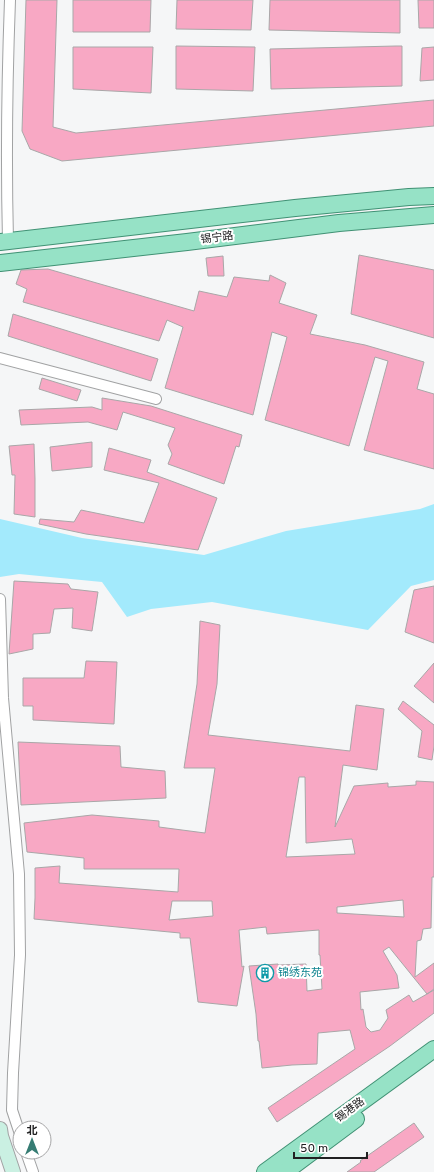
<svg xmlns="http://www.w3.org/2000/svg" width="434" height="1172" viewBox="0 0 434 1172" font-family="Overpass,'Noto Sans SC',sans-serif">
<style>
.water{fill:#a3eafc}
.building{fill:#f8a8c4;stroke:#a9a7a8;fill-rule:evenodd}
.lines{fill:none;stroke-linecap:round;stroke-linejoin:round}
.street-casing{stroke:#a1a2a3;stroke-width:12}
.secondary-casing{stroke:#a1a2a3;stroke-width:16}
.primary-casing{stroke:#409174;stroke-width:18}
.street{stroke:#fff;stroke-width:10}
.secondary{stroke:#caf0e2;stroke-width:14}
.primary{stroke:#96e2c6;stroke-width:16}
.labels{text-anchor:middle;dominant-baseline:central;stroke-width:4;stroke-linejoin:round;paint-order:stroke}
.street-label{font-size:11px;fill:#212122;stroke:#fff}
.culture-label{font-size:11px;fill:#0d838f;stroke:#fff;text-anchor:start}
</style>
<rect width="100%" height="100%" fill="#f5f6f7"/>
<path class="water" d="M 434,504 L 434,580 L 411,586 L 368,630 L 212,602 L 151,609 L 127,617 L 102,582 L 19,574 L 0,577 L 0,519 L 82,538 L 204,555 L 286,531 L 420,509 Z"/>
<g class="building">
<path d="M 26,0 L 57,0 L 53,127 L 76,133 L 434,100 L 434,126 L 62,161 L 30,149 L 22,131 Z"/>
<path d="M 73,0 L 151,0 L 150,32 L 73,32 Z"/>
<path d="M 177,0 L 253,0 L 251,30 L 176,29 Z"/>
<path d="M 270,0 L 400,0 L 400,33 L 269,30 Z"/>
<path d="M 418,0 L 434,0 L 434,28 L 419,28 Z"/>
<path d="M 176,46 L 255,47 L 253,91 L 176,89 Z"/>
<path d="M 396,46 L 402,46 L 402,86 L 271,89 L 270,49 Z"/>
<path d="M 73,47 L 153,47 L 151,93 L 73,89 Z"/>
<path d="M 434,47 L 434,80 L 420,81 L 422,48 Z"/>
<path d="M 359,255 L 434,270 L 434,338 L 351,314 Z"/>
<path d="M 223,256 L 224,276 L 208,276 L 206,258 Z"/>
<path d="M 48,269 L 194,311 L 199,291 L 227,297 L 234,277 L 269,281 L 270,275 L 286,283 L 279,303 L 317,315 L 310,334 L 365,345 L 424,362 L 417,389 L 434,394 L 434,469 L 364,450 L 388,361 L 375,357 L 349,446 L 265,420 L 287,337 L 272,332 L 253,415 L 165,388 L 183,327 L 167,320 L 159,341 L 23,302 L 27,289 L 16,284 L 21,270 Z"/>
<path d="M 13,314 L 158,359 L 151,381 L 8,336 Z"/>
<path d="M 42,378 L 81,390 L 77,401 L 39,389 Z"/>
<path d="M 102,398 L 151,406 L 242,435 L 239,447 L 236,446 L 224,484 L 168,464 L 172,454 L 168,445 L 175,428 L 123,412 L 117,430 L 88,422 L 21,425 L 19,410 L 92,407 L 102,410 Z"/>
<path d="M 92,442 L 92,467 L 52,471 L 50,447 Z"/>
<path d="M 34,444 L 35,479 L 35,517 L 14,514 L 15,475 L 12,475 L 9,446 Z"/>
<path d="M 109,448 L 151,460 L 147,472 L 217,498 L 198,550 L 86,534 L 39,524 L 40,519 L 74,522 L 81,510 L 144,523 L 159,483 L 104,470 Z"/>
<path d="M 14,581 L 68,584 L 71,589 L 98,592 L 92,631 L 72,628 L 73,608 L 54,609 L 50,633 L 33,634 L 33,649 L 9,654 Z"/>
<path d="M 434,586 L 434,643 L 405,632 L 414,590 Z"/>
<path d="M 200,621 L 220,625 L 217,684 L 208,735 L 350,751 L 356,705 L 384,709 L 377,770 L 343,765 L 335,827 L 354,786 L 388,783 L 388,787 L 416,785 L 416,781 L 434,782 L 434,877 L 432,877 L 431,928 L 423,929 L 421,940 L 417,941 L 415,977 L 434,963 L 434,989 L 427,994 L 434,990 L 434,1013 L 390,1046 L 277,1122 L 268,1108 L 355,1049 L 350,1030 L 318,1033 L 317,1064 L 292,1065 L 262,1068 L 259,1041 L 258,1041 L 256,1014 L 249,966 L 278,964 L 278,965 L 306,964 L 307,991 L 322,989 L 320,955 L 319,955 L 319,930 L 267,934 L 266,927 L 239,930 L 242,967 L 244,966 L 237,1006 L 198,1002 L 190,938 L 180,938 L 180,933 L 34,919 L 35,898 L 35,868 L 60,866 L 59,883 L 178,892 L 179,869 L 84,869 L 84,858 L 27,852 L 24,823 L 92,815 L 159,821 L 159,827 L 205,833 L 215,768 L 184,768 L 197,684 ZM 299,777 L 305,777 L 306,843 L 352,839 L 355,854 L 286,857 ZM 403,900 L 404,917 L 337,913 L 337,907 ZM 172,901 L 212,901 L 213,916 L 169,920 ZM 389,947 L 427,994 L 413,1002 L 409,995 L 386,1010 L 388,1018 L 380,1030 L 371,1032 L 366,1027 L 363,1009 L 361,1010 L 360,992 L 399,988 L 397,975 L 383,951 Z"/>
<path d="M 86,661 L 117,662 L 114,724 L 33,720 L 33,706 L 23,706 L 23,678 L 84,678 Z"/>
<path d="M 434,663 L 434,703 L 414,686 Z"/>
<path d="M 403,701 L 434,725 L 434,746 L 432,760 L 418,757 L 422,731 L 398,709 Z"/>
<path d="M 18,742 L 120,746 L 121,767 L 165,771 L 166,798 L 21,805 Z"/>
<path d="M 414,1123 L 424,1137 L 374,1172 L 347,1172 L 361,1162 L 360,1161 Z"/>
</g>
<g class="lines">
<defs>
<g id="street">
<path d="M 8,241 C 6,161 7,80 10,0"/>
<path d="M 0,358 L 156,399"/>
<path d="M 0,599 L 3,698 L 19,874 L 20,955 L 13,1073 L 12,1110 L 20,1134"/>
<path d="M 26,1152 L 33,1172"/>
</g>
<path id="secondary" d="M 0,1129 L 1,1136 L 13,1172"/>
<g id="primary">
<path d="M 0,242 L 295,208 L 409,197 L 434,196"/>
<path d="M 0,263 L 187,242 L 339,223 L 434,215"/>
<path d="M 265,1172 L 434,1049"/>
<path d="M 285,1172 L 356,1119"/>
</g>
</defs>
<use href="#street" class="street-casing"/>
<use href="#secondary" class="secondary-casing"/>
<use href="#primary" class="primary-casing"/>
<use href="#street" class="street"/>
<use href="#secondary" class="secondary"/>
<use href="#primary" class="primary"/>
</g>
<defs>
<symbol id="building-ring" viewBox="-11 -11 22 22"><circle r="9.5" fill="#fff" stroke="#0f9aa8" stroke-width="1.5"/><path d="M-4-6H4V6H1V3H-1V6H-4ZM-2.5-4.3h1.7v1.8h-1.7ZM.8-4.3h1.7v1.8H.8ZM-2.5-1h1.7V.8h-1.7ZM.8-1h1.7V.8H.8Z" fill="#0f9aa8"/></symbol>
</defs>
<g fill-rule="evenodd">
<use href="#building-ring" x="255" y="963" width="20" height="20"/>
</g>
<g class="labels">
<g class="street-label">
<text transform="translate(217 238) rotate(-7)">锡宁路</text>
<text transform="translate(350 1110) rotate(-36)">锡港路</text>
</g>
<g class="culture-label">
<text x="278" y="973">锦绣东苑</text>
</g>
</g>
<g transform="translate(32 1140)"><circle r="19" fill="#ffffff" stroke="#a6a6a7"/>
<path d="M0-3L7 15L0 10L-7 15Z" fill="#367c73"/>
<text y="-6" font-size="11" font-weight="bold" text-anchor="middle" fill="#212122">北</text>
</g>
<path d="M294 1152v6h73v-6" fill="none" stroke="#212122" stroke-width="2"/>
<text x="300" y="1152" font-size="12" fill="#212122" stroke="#ffffff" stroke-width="3" paint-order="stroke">50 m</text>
</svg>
